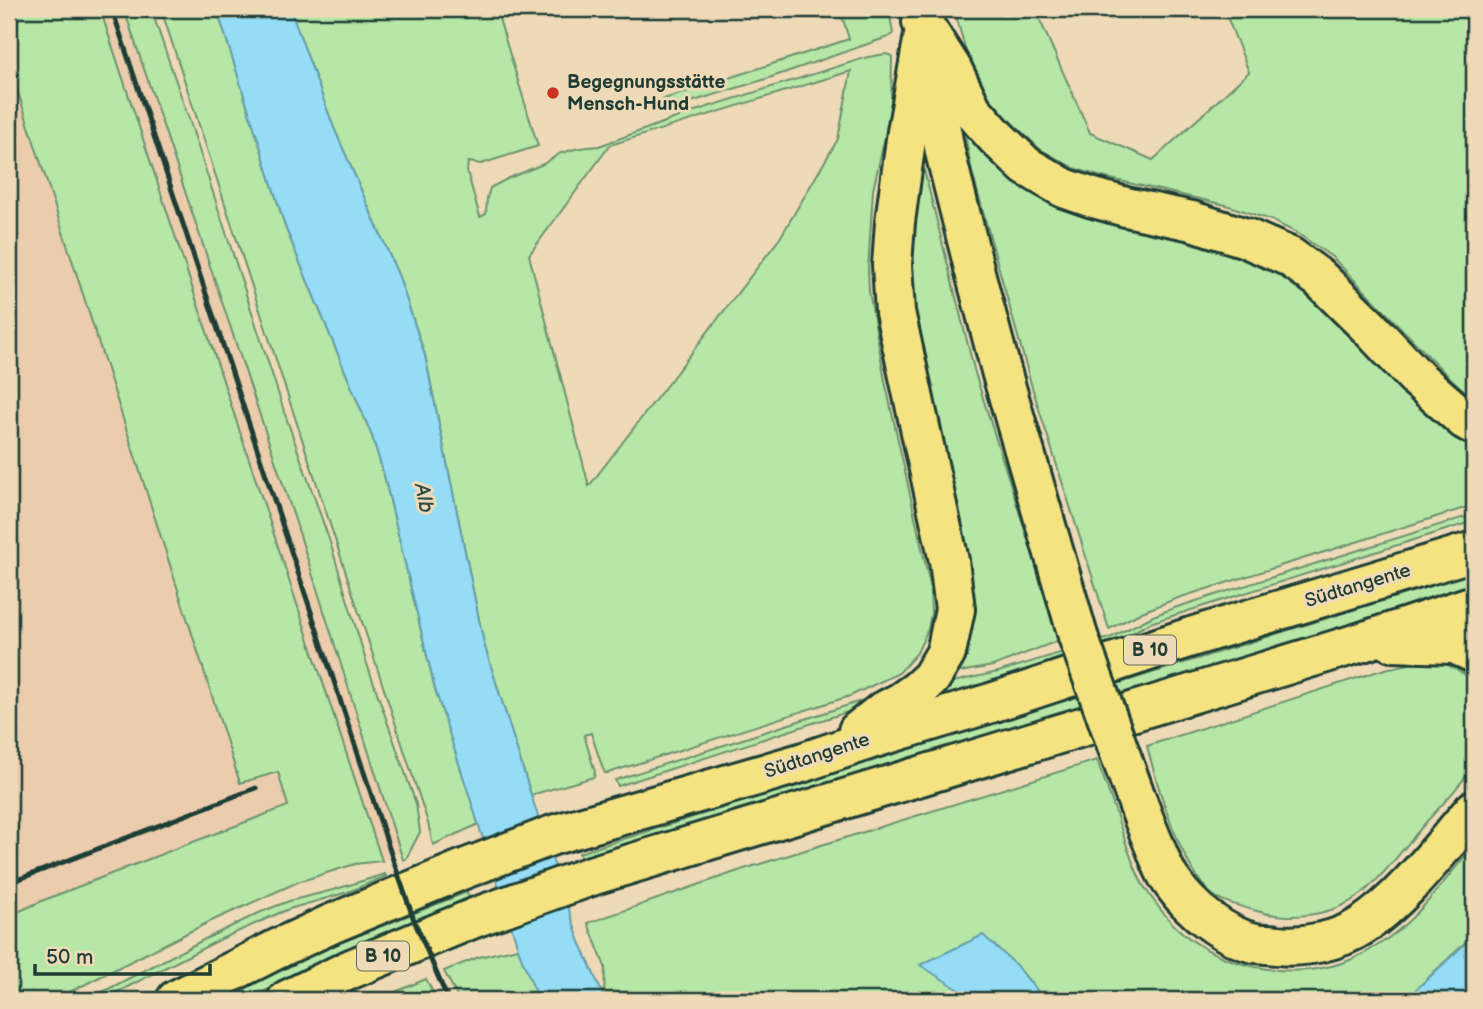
<svg xmlns="http://www.w3.org/2000/svg" width="1483" height="1009" viewBox="0 0 1483 1009" font-family="'Balsamiq Sans',sans-serif">
<style>
.built{fill:#ebcdae}
.green{fill:#b7e7a7;stroke:#6b926e;stroke-width:2;fill-rule:evenodd}
.water{fill:#95ddf6;stroke:#669da8;stroke-width:2}
.lines{fill:none;stroke-linecap:round;stroke-linejoin:round}
.highway-casing{stroke:#1f3d34;stroke-width:44}
.highway{stroke:#f5e382;stroke-width:38}
.rail{stroke:#1f3d34;stroke-width:5}
.highway-bridge-casing{stroke:#1f3d34;stroke-width:44;stroke-linecap:butt}
.highway-bridge{stroke:#f5e382;stroke-width:38}
.poi-dot{fill:#c8321e;stroke:#efdab8;stroke-width:2.5}
.labels{text-anchor:middle;dominant-baseline:central;stroke-width:6;stroke-linejoin:round;paint-order:stroke}
.shield{fill:#efdab8;stroke:#5d6c5c;stroke-width:2}
.shield-label{font-size:18px;font-weight:bold;fill:#1f3d34}
.poi-label{font-size:19px;font-weight:bold;fill:#1f3d34;stroke:#efdab8;text-anchor:start}
.street-label{font-size:19px;fill:#1f3d34;stroke:#efdab8}
.water-label{font-size:21px;font-style:italic;fill:#2b4d47;stroke:#efdab8}
</style>
<rect width="100%" height="100%" fill="#efdab8"/>
<filter id="ink" filterUnits="userSpaceOnUse"><feTurbulence type="fractalNoise" baseFrequency=".0143" numOctaves="2"/><feDisplacementMap in="SourceGraphic" scale="14" xChannelSelector="R" yChannelSelector="G"/><feConvolveMatrix kernelMatrix="1 2 1 2 8 2 1 2 1" color-interpolation-filters="sRGB"/></filter>
<g filter="url(#ink)">
<g class="built">
<path d="M 100,9 L 124,9 L 199,230 L 298,529 L 331,638 L 402,854 L 382,861 Z"/>
<path d="M 9,64 L 240,783 L 278,772 L 288,807 L 185,845 L 44,900 L 9,916 Z"/>
</g>
<g class="green">
<path d="M 9,9 L 100,9 L 382,861 L 355,864 L 298,882 L 209,922 L 54,1000 L 9,1000 L 9,916 L 44,900 L 185,845 L 288,806 L 278,772 L 240,783 L 9,64 Z"/>
<path d="M 124,9 L 151,9 L 190,122 L 286,417 L 330,542 L 366,661 L 416,804 L 420,832 L 406,859 L 403,860 L 298,529 Z"/>
<path d="M 161,9 L 217,9 L 286,229 L 372,436 L 384,475 L 435,689 L 479,824 L 433,845 L 428,823 L 409,765 Z"/>
<path d="M 290,9 L 496,9 L 538,146 L 481,164 L 468,162 L 467,171 L 480,217 L 486,214 L 487,198 L 490,188 L 507,179 L 543,164 L 561,153 L 579,148 L 599,146 L 698,110 L 868,57 L 886,54 L 892,56 L 891,110 L 873,190 L 868,269 L 869,291 L 885,381 L 930,585 L 931,614 L 928,629 L 917,653 L 899,673 L 850,696 L 608,773 L 605,773 L 603,769 L 591,733 L 584,735 L 595,772 L 594,777 L 531,795 L 484,644 L 425,355 L 399,277 L 334,128 ZM 851,71 L 838,139 L 780,238 L 589,486 L 529,255 L 610,145 Z"/>
<path d="M 840,9 L 889,9 L 893,34 L 888,37 L 766,79 L 658,112 L 655,102 L 849,39 Z"/>
<path d="M 954,9 L 1035,9 L 1090,133 L 1153,160 L 1249,72 L 1224,9 L 1474,9 L 1474,397 L 1467,393 L 1443,371 L 1332,257 L 1297,233 L 1271,220 L 1226,205 L 1102,177 L 1074,168 L 1040,149 L 994,106 L 978,78 L 966,51 Z"/>
<path d="M 964,129 L 981,139 L 1277,261 L 1474,437 L 1474,505 L 1178,598 L 1142,612 L 1109,629 L 1032,387 L 972,172 Z"/>
<path d="M 918,146 L 975,373 L 1060,640 L 993,666 L 954,673 L 908,320 Z"/>
<path d="M 1474,514 L 1474,521 L 1150,623 L 1113,643 L 934,699 L 939,685 L 998,672 L 1112,637 L 1153,616 L 1177,607 Z"/>
<path d="M 1474,572 L 1474,585 L 583,865 L 579,853 Z"/>
<path d="M 1435,660 C 1451,665 1462,671 1474,682 C 1474,702 1474,721 1474,741 C 1474,747 1476,756 1474,762 C 1471,775 1438,809 1428,820 C 1408,843 1383,877 1360,895 C 1331,917 1287,921 1253,910 C 1241,906 1223,903 1213,895 C 1182,871 1157,785 1147,746 L 1385,669 L 1419,662 Z"/>
<path d="M 880,693 L 869,705 L 618,786 L 615,780 L 861,701 Z"/>
<path d="M 1097,760 C 1104,780 1112,800 1118,820 C 1126,842 1132,865 1143,885 C 1152,899 1164,915 1176,927 C 1219,968 1290,981 1345,962 C 1360,956 1375,948 1387,939 C 1422,914 1447,877 1474,845 L 1474,934 L 1405,1000 L 1045,1000 L 1015,964 L 967,995 L 970,1000 L 605,1000 L 604,997 L 605,967 L 588,923 L 744,869 Z"/>
<path d="M 385,874 L 386,876 L 348,892 L 289,909 L 277,914 L 221,939 L 102,1000 L 87,1000 L 207,938 L 261,912 L 289,901 L 333,890 Z"/>
<path d="M 467,892 L 471,904 L 282,983 L 246,1000 L 218,1000 L 327,948 Z"/>
<path d="M 518,948 L 539,1000 L 459,1000 L 444,971 L 479,957 Z"/>
<path d="M 426,979 L 437,1000 L 376,1000 Z"/>
</g>
<g class="water">
<path d="M 217,9 L 290,9 L 334,128 L 399,277 L 425,356 L 484,644 L 531,795 L 578,937 L 605,1000 L 539,1000 L 537,996 L 521,957 L 435,689 L 384,475 L 372,436 L 286,229 Z"/>
<path d="M 1474,934 L 1474,1000 L 1405,1000 L 1468,941 Z"/>
<path d="M 983,935 L 1015,964 L 1045,1000 L 970,1000 L 967,995 L 920,965 Z"/>
</g>
<g class="lines">
<defs>
<g id="highway">
<path d="M 922,22 L 952,69 L 972,110 L 997,138 L 1026,166 L 1064,188 L 1090,197 L 1126,207 L 1192,221 L 1246,238 L 1290,257 L 1319,278 L 1368,326 L 1418,379 L 1465,420 L 1474,425"/>
<path d="M 929,62 L 945,152 L 977,280 L 1002,374 L 1078,636"/>
<path d="M 1392,642 L 1454,644 L 1474,653"/>
<path d="M 858,731 L 882,712 L 901,702 L 918,690 L 931,678 L 946,653 L 955,609 L 949,561 L 895,312 L 892,265 L 895,222 L 907,132 L 924,35"/>
<path d="M 1123,762 C 1133,789 1142,816 1153,842 C 1159,856 1164,873 1174,885 C 1191,909 1225,937 1255,943 C 1262,944 1270,944 1277,945 C 1305,948 1339,941 1363,925 C 1405,897 1441,847 1474,810"/>
<path d="M 176,1000 L 281,947 L 331,924 L 464,869 L 553,835 L 801,763 L 874,738 L 991,703 L 1191,637 L 1474,551"/>
<path d="M 287,1000 L 351,969 L 479,916 L 594,875 L 1362,642 L 1474,605"/>
</g>
</defs>
<use href="#highway" class="highway-casing"/>
<use href="#highway" class="highway"/>
<g class="rail">
<path d="M 112,9 L 392,857 L 414,920 L 448,1000"/>
<path d="M 9,883 L 256,788"/>
</g>
<defs>
<path id="highway-bridge" d="M 1078,636 L 1123,762"/>
</defs>
<use href="#highway-bridge" class="highway-bridge-casing"/>
<use href="#highway-bridge" class="highway-bridge"/>
</g>
</g>
<circle class="poi-dot" cx="553" cy="93" r="7"/>
<g class="labels">
<g class="shield">
<rect x="1124" y="635.5" width="52" height="29" rx="5"/>
<rect x="357" y="941.5" width="52" height="29" rx="5"/>
</g>
<g class="shield-label">
<text x="1150" y="650">B 10</text>
<text x="383" y="956">B 10</text>
</g>
<g class="poi-label">
<text x="567" y="82">Begegnungsstätte<tspan x="567" dy="22">Mensch-Hund</tspan></text>
</g>
<g class="street-label">
<text transform="translate(1358 586) rotate(-17)">Südtangente</text>
<text transform="translate(817 756) rotate(-18)">Südtangente</text>
</g>
<g class="water-label">
<text transform="translate(424 498) rotate(79)">Alb</text>
</g>
</g>
<rect width="1483" height="1009" fill="none" stroke="#efdab8" stroke-width="35"/>
<rect x="18" y="18" width="1448" height="974" fill="none" stroke="#1f3d34" stroke-width="2.5" filter="url(#ink)"/>
<path d="M35 964v10h175v-10" fill="none" stroke="#1f3d34" stroke-width="3.5"/>
<text x="46" y="964" font-size="21" fill="#1f3d34" stroke="#efdab8" stroke-width="5" paint-order="stroke">50 m</text>
</svg>
